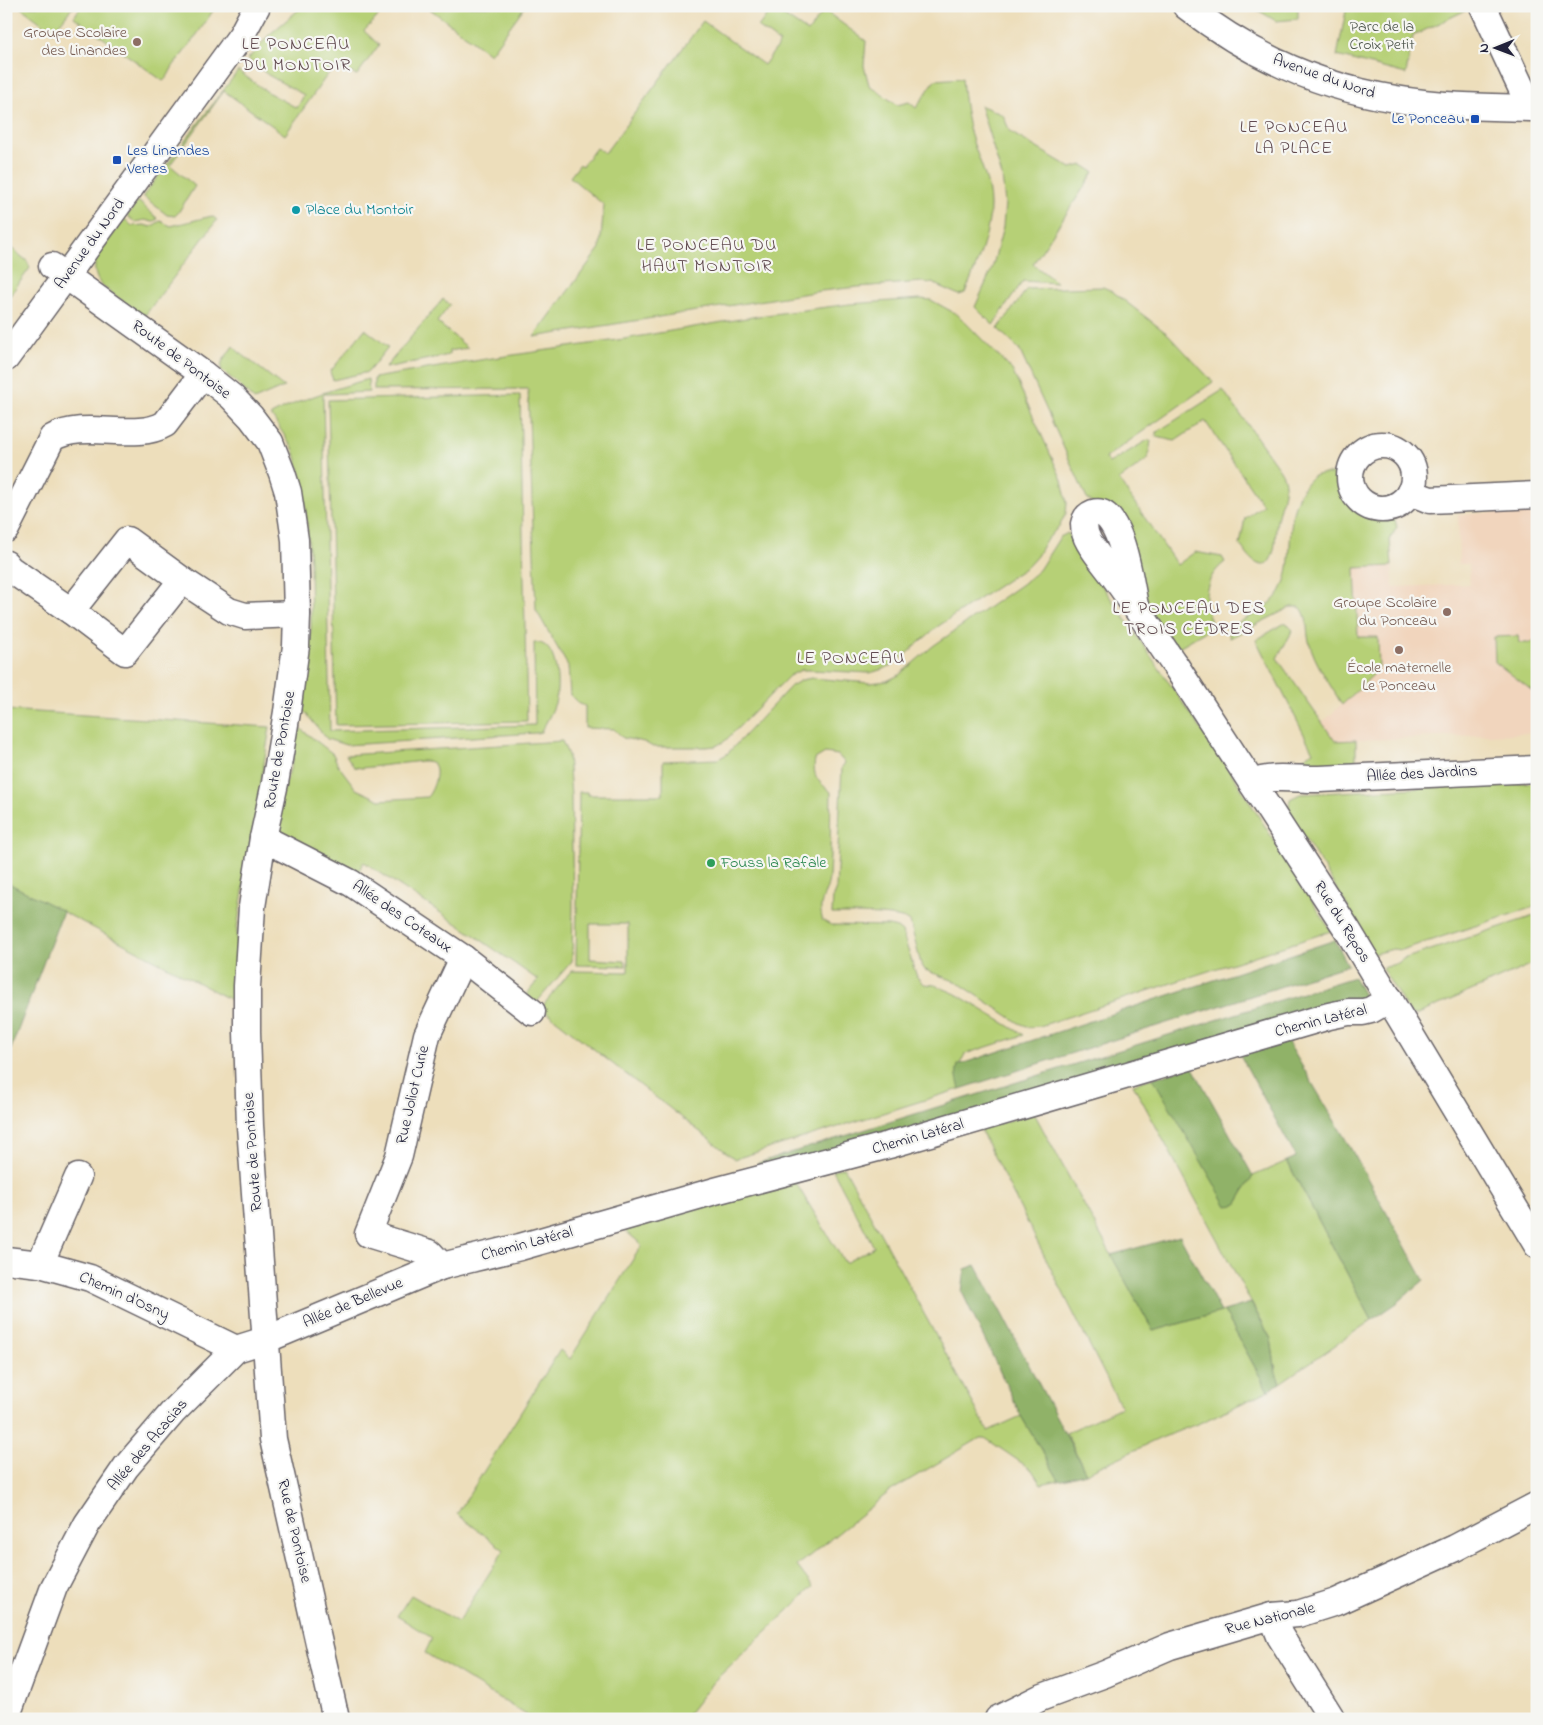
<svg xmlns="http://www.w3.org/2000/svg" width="1543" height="1725" viewBox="0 0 1543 1725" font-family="'Indie Flower',sans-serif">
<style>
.built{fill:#f1d5bd}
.green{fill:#b6d076;stroke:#6c7958}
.forest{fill:#90b267;stroke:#596a51}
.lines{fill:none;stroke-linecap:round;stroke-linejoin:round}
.minor-casing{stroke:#696468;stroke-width:29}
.minor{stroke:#fff;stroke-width:26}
.education-dot{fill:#8d6e63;stroke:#f6f6f2;stroke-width:2}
.transit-dot{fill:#1a4fb4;stroke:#f6f6f2;stroke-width:2}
.culture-dot{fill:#0f9aa8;stroke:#f6f6f2;stroke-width:2}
.leisure-dot{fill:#2e9e5b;stroke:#f6f6f2;stroke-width:2}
.labels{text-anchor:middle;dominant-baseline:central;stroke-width:4.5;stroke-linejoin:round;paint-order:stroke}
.park-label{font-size:16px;fill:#4e564d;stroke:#f6f6f2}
.education-label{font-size:16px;fill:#785e54;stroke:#f6f6f2;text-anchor:end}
.street-label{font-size:16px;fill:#22223b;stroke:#f6f6f2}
.transit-label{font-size:16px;fill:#164399;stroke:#f6f6f2;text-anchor:end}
.culture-label{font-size:16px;fill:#0d838f;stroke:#f6f6f2;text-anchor:start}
.leisure-label{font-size:16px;fill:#27864d;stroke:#f6f6f2;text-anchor:start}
.neighbourhood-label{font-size:18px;letter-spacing:1px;fill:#624c51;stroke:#f6f6f2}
</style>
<rect width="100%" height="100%" fill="#f6f6f2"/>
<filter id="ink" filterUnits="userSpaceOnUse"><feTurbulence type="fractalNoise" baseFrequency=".02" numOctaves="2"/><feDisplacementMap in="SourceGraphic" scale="10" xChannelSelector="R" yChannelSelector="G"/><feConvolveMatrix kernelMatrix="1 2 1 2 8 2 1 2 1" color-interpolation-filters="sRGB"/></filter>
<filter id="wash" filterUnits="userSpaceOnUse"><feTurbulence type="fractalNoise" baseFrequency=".0096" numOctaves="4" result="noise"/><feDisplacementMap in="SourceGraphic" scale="20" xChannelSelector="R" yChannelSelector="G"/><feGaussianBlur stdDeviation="1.12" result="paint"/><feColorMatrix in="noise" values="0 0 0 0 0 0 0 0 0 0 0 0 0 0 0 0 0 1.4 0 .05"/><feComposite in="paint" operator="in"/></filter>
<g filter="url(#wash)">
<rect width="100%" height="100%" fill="#eddebb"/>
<path class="built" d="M 1537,509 L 1537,733 L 1336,741 L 1322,723 L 1379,669 L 1358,637 L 1355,567 L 1392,566 L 1393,587 L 1470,584 L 1469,564 L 1459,564 L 1458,515 Z"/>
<g class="green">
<path d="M 19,6 L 76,6 L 71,9 L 53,32 Z"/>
<path d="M 81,6 L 216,6 C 203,27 189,46 174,65 C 170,70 169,77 163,81 L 74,17 Z"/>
<path d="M 303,6 L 388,6 L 364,31 L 379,45 L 357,75 L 329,66 L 330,71 L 285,135 L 224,91 L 170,165 L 195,186 L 178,213 L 175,216 L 167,215 L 143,196 L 238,71 L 269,93 L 297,108 L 304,95 L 268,75 L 248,59 L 269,35 Z"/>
<path d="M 426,6 L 525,6 L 490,54 Z"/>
<path d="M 1251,6 L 1298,6 L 1298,19 L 1276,21 Z"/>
<path d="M 1347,6 L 1464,6 L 1466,10 L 1413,36 L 1406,74 L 1337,56 Z"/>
<path d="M 772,8 L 808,32 L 824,10 L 866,41 L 864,66 L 869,85 L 897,105 L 909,102 L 916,108 L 935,80 L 962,78 C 964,99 966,121 973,142 C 980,163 990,182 990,205 C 990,235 976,266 965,293 L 959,295 L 932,283 L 922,282 L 858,287 L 821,291 L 534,337 L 600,248 L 604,205 L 570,177 L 580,164 L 582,166 L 596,148 L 605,153 L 703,21 L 764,65 L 780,43 L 758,27 Z"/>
<path d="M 980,105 L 1003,115 L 1010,132 L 1071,168 L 1083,165 L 1094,172 L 1033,264 L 1057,283 L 1023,281 L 993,325 L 975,307 L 992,269 L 1003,227 L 1005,203 L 1002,176 Z"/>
<path d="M 138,201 L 158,219 L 152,222 L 145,220 L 135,222 L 127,216 Z"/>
<path d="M 212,216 L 217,220 L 146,314 L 143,316 L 102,286 C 97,280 94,273 95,264 C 96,255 118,228 125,219 L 132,226 L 144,225 L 151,227 L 160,221 L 171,226 Z"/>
<path d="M 6,244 L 27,261 L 30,268 L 6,301 Z"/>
<path d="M 1103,287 L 1112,291 L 1169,335 L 1213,382 L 1105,458 L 1109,463 L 1148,440 L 1151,441 L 1148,459 L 1119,480 L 1177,565 L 1195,552 L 1222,557 L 1225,562 C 1209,574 1202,592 1208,612 C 1209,618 1212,622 1211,628 L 1172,651 L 1093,503 L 1087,499 L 1019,349 L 998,329 L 1027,289 Z"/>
<path d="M 443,299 L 450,305 L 437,322 L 468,348 L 449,351 L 449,355 L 385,368 Z"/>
<path d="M 920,299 L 931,300 L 958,315 L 1012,370 L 1062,480 L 1067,503 L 1066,513 L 1060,525 L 1044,543 L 1037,556 L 1028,566 L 937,627 L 893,665 L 883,669 L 870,673 L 811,670 L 801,670 L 789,676 L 725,741 L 716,746 L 705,747 L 653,747 L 644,742 L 623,738 L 614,729 L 585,728 L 585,706 L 578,703 L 570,695 L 568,666 L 536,610 L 528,389 L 374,390 L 374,378 L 486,359 L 624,339 L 758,316 L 850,304 Z"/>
<path d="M 365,329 L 388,347 L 368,372 L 333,380 L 330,372 Z"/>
<path d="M 233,346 L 239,352 L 284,387 L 254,400 L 236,382 L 221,370 L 222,362 Z"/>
<path d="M 368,379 L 369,392 L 328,394 L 324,394 L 323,396 L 330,731 L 535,725 L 534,643 C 558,639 560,687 555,703 C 552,713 546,722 541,732 L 536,733 L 346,745 L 327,739 L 303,710 L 311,627 L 310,562 L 303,482 L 294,450 L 271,415 C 302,398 335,389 368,379 Z"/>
<path d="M 1223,390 L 1280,470 C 1283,475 1285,479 1285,485 C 1284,497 1279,508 1277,520 C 1274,535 1278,554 1266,565 C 1253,566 1248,555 1240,545 L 1245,518 L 1263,505 L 1205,421 L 1175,441 L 1156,437 L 1157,432 Z"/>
<path d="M 520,395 L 527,721 L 336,725 L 328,400 Z"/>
<path d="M 1332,474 L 1341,475 C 1345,480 1344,483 1346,489 C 1354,515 1370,515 1393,513 L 1397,527 L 1390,539 L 1392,566 L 1355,568 L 1358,637 L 1378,637 L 1379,669 L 1342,705 C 1331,685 1314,663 1309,641 C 1306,631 1309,615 1300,607 L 1291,607 L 1230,638 L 1227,628 C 1246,618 1268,610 1280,592 C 1298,561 1281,518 1305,485 C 1308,481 1312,476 1317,475 C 1321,473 1327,474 1332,474 Z"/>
<path d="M 1068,533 L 1081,555 L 1234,777 L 1331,931 L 1040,1026 L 1029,1027 L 1019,1023 L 957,982 L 925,970 L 921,964 L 910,922 C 902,913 847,914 832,914 L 833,896 L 836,889 L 842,767 L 845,763 L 838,755 L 825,753 L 815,759 C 812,777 818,781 831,792 C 830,820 831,849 829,877 C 828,894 816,901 823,921 L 831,925 L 889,926 L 897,928 L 902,932 L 917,977 L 924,984 L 935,985 L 956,994 L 1024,1035 L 965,1054 L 957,1069 L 960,1089 L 735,1159 L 541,1008 L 571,971 L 628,972 L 628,924 L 590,924 L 590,959 L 625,961 L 626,966 L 576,965 L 579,792 L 587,792 L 588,795 L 663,795 L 663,761 L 718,759 L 727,754 L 791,686 L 802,680 L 812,678 L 870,683 L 887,681 L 899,675 L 933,646 L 1022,584 L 1039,570 L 1060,537 Z"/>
<path d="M 1285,623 L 1289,626 L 1293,630 L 1277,658 L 1335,741 L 1356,740 L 1356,770 L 1325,770 L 1324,766 L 1304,765 L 1295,762 L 1313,752 L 1256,640 Z"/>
<path d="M 1518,636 L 1519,643 L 1531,643 L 1537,637 L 1537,706 L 1534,704 L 1534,692 L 1495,662 L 1494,637 Z"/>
<path d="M 6,710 L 270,727 L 237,928 L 235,1002 L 6,882 Z"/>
<path d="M 297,729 L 301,729 L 333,754 L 338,765 L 356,789 L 380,800 L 427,797 C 433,791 442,767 431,762 C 428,761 425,761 422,761 L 362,768 L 354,767 L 346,755 L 562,741 L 568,755 L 571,796 L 573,904 L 572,961 L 536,1003 L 526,995 L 538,980 L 471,933 L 364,862 L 354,878 L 271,828 L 293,760 Z"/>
<path d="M 1537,782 L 1537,906 L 1401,950 L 1393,949 L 1373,954 L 1348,907 L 1288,811 L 1290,799 L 1300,794 Z"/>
<path d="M 1537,915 L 1537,962 L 1416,1015 L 1410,1014 L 1382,968 L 1398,963 L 1403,959 Z"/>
<path d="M 1153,1078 L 1236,1205 L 1253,1176 L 1287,1161 L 1372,1320 L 1280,1383 L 1276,1373 L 1271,1339 L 1133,1084 Z"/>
<path d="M 1034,1113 L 1153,1331 L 1224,1311 L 1268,1391 L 1202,1422 L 1161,1438 L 1086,1473 L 1066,1433 L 1121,1407 L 980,1129 Z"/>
<path d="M 844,1167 L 988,1431 L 1021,1416 L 1059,1480 L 1041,1484 L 1032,1470 L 985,1438 L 980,1438 L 889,1492 L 797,1566 L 813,1587 L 713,1682 L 684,1719 L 533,1719 L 425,1653 L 432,1638 L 397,1616 L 411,1595 L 458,1622 L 504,1550 L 457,1514 L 560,1350 L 570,1359 L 642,1245 L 622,1228 L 794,1180 L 845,1263 L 874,1247 L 833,1170 Z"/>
</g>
<g class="forest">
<path d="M 6,882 L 63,911 L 6,1062 Z"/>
<path d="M 1335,940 L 1348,965 L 960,1089 C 958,1081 955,1073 958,1065 Z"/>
<path d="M 1354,977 L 1366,999 L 761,1172 L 758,1163 Z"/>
<path d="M 1286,1039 L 1346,1140 L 1424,1280 L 1397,1303 L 1372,1320 L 1287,1161 L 1296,1157 L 1239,1053 Z"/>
<path d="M 1192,1066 L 1253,1176 L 1236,1205 L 1227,1206 L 1153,1078 Z"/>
<path d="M 1180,1236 L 1221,1312 L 1153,1331 L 1111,1255 Z"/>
<path d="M 976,1265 L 1086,1473 L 1059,1480 L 1021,1416 L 962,1292 L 965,1269 Z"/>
<path d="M 1251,1303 L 1271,1339 L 1276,1373 L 1280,1383 L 1268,1391 L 1224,1311 Z"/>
</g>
</g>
<g filter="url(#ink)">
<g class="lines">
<defs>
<g id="minor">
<path d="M 1186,6 C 1248,54 1319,87 1396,99 C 1442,107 1490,107 1537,108"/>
<path d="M 1483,6 L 1526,98"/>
<path d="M 52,266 L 203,374 L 232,397 L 251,417 L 270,442 L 282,473 L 288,492 L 295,540 L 297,614 L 296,646 L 287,712 L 275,783 L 263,838 L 252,907 L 247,986 L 247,1032 L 250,1126 L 273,1439 L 336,1719"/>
<path d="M 6,358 L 241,36 L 257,6"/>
<circle cx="1382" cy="477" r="32"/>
<path d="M 1410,492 L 1430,500 L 1537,495"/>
<path d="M 6,529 L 52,438 C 85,419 134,442 165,424 L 203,374"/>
<path d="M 127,540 L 182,580 L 125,652 L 71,611 Z"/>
<path d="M 6,564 L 10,569 L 71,611"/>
<path d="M 182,580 L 229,611 L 245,616 L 297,614"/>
<path d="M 1135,606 C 1131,588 1122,505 1093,513 C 1088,515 1085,518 1084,524 C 1084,530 1086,537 1089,542 C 1097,556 1109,569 1118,582 C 1137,608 1154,635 1172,661 L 1175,665 L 1347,929 L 1537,1245"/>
<path d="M 1252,783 C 1272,774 1299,780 1320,779 C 1392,776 1465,772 1537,769"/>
<path d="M 263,838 L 351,883 L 463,958 L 532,1012"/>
<path d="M 6,1260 L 40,1264 L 90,1278 L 236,1349"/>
<path d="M 40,1264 L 78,1177"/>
<path d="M 442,1266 L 430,1253 L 368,1234 L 399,1156 L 427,1035 L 463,958"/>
<path d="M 1272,1616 L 1280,1636 L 1332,1719"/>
<path d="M 6,1718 L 54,1587 L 87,1524 L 126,1467 L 173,1412 L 236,1349 L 265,1340 L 442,1266 L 520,1247 L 715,1191 L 889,1145 L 1329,1016 L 1348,1012 L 1363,1012 L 1371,1010 L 1390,999"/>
<path d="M 998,1719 L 1040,1698 L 1105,1674 L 1170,1646 L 1272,1616 L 1298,1614 L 1336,1602 L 1455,1548 L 1537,1505"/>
</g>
</defs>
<use href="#minor" class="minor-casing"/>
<use href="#minor" class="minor"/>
</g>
</g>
<g class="education-dot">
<circle cx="137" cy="42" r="5"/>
<circle cx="1447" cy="612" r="5"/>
<circle cx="1399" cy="650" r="5"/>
</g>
<g class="transit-dot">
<rect x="1470" y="114" width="10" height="10" rx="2.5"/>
<rect x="112" y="155" width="10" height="10" rx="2.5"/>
</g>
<circle class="culture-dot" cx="296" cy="210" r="5"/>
<circle class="leisure-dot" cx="711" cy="863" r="5"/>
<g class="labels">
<g class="park-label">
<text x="1382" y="27">Parc de la<tspan x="1382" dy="18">Croix Petit</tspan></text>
</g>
<g class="education-label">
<text x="127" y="33">Groupe Scolaire<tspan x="127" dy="18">des Linandes</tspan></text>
<text x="1437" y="603">Groupe Scolaire<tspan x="1437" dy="18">du Ponceau</tspan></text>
<text x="1399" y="668" text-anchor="middle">École maternelle<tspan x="1399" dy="18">Le Ponceau</tspan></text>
</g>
<g class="street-label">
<text transform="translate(1324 77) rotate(19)">Avenue du Nord</text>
<text transform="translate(90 244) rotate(-54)">Avenue du Nord</text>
<text transform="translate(181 360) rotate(37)">Route de Pontoise</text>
<text transform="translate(280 750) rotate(-80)">Route de Pontoise</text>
<text transform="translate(1422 774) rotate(-3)">Allée des Jardins</text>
<text transform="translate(402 917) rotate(34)">Allée des Coteaux</text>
<text transform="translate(1342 922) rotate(58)">Rue du Repos</text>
<text transform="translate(1321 1021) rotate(-14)">Chemin Latéral</text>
<text transform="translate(413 1095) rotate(-77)">Rue Joliot Curie</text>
<text transform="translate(918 1137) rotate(-16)">Chemin Latéral</text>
<text transform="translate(253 1152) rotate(-94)">Route de Pontoise</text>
<text transform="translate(527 1244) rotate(-15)">Chemin Latéral</text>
<text transform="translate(124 1296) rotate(24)">Chemin d'Osny</text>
<text transform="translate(353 1303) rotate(-23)">Allée de Bellevue</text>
<text transform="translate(148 1445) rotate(-50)">Allée des Acacias</text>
<text transform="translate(294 1531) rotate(77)">Rue de Pontoise</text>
<text transform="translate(1270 1619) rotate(-14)">Rue Nationale</text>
</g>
<g class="transit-label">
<text x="1465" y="119">Le Ponceau</text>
<text x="127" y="151" text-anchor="start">Les Linandes<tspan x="127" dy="18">Vertes</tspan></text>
</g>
<g class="culture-label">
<text x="306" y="210">Place du Montoir</text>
</g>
<g class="leisure-label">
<text x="721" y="863">Fouss la Rafale</text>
</g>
<g class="neighbourhood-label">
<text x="296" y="45">LE PONCEAU<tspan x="296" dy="21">DU MONTOIR</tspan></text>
<text x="1294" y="128">LE PONCEAU<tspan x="1294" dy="21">LA PLACE</tspan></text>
<text x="707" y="246">LE PONCEAU DU<tspan x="707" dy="21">HAUT MONTOIR</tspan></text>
<text x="1189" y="609">LE PONCEAU DES<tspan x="1189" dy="21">TROIS CÈDRES</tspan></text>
<text x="851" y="659">LE PONCEAU</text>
</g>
</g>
<rect width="1543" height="1725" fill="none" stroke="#f6f6f2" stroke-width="25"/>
<g transform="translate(1496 48) rotate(269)" stroke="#f6f6f2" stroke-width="4" paint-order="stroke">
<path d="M0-4L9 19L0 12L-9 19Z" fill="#22223b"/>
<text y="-8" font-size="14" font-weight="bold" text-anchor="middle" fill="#22223b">N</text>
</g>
</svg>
